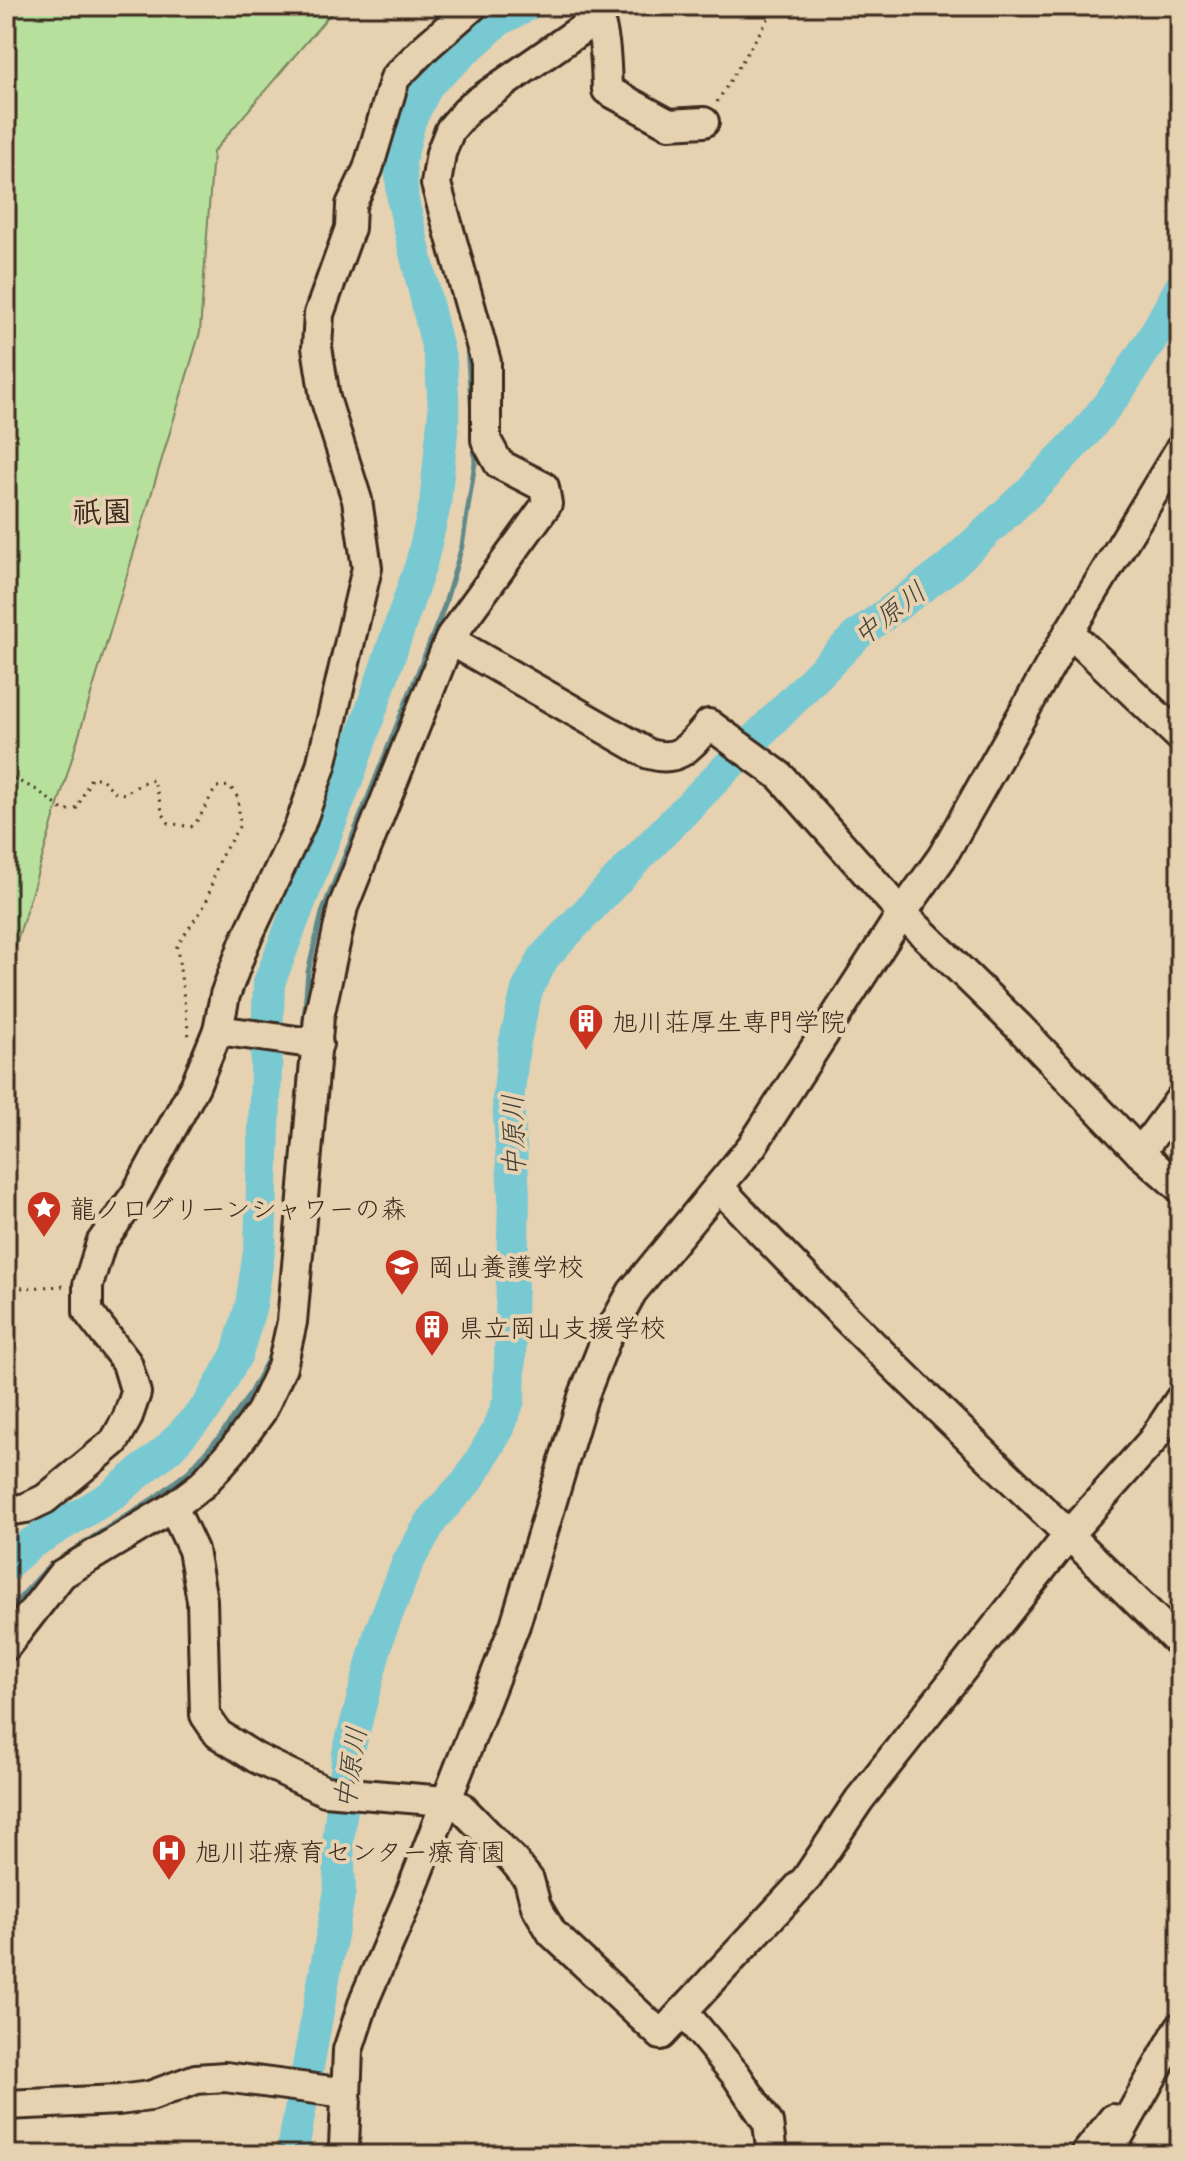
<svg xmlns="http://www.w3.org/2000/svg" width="1186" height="2161" viewBox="0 0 1186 2161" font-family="'Patrick Hand','Klee One',sans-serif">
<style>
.green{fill:#b7e09d;stroke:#79855e;stroke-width:2}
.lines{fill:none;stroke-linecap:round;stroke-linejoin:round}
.stream{stroke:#60898b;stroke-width:5}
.river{stroke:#79c9d3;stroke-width:32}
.minor-casing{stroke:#3b2a1e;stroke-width:34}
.path{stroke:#3b2a1e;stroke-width:3;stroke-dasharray:2 6;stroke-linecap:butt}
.minor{stroke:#e6d1b0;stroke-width:28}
.labels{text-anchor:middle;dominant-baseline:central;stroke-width:8;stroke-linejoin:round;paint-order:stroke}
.poi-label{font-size:26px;fill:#3b2a1e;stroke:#e6d1b0;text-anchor:start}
.water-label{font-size:28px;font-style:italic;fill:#444239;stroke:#e6d1b0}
.quarter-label{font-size:30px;font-weight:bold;fill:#3b2a1e;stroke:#e6d1b0}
</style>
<rect width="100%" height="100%" fill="#e6d1b0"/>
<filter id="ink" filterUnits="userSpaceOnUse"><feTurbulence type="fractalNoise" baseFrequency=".0125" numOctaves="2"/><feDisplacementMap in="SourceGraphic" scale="16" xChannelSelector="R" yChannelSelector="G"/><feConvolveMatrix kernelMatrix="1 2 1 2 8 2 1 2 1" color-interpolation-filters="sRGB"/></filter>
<g filter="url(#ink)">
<path class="green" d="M 6,6 L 337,6 L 213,152 L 200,332 L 6,978 Z"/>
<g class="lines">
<g class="stream">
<path d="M 459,99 L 463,94 L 584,10"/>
<path d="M 467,347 L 472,413"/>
<path d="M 303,1032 L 308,972 L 322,913 L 444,607 L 462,546 L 475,463 L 474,443"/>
<path d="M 299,1080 L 302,1050"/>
<path d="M 6,1613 L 51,1564 L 157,1496 L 189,1471 L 221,1435 L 248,1397 L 272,1352 L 280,1305"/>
</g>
<g class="river">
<path d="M 6,1565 L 30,1544 L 111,1496 L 168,1449 L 208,1406 L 237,1354 L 251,1305 L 260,1245 L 269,983 L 351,769 L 421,564 L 435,505 L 444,411 L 441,363 L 403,201 L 400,161 L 410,121 L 428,84 L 498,21 L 526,6"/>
<path d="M 292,2155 L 340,1890 L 338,1842 L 348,1753 L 380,1632 L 408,1562 L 434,1517 L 469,1479 L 499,1428 L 509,1400 L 514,1195 L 508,1101 L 514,1045 L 527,990 L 544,957 L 635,861 L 856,636 L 948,568 L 1029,492 L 1086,432 L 1117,393 L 1153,337 L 1180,288"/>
</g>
<defs>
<g id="minor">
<path d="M 594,6 C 606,32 606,61 607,90 L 669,124 L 704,122"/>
<path d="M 1069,632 L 1180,737"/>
<path d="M 450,640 L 649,754 C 680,763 690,746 709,724 L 780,776 L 902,913 L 1019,1027 L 1140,1153 L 1180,1188"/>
<path d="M 218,1030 L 318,1044"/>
<path d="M 1140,1153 L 1180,1099"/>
<path d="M 720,1188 C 867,1346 1027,1491 1180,1644"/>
<path d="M 173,1507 L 193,1550 L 202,1600 L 205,1715 L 218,1734 L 256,1758 L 325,1791 L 445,1801 L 460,1806 L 513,1860 L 529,1880 L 536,1906 L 552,1933 L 661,2035 L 807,1878 L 859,1800 L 1070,1533 L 1152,1441 L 1180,1399"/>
<path d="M 6,1511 L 26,1508 L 45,1499 L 114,1442 L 127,1419 L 136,1393 L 127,1363 L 88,1312 L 88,1285 L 101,1243 L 136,1194 L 195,1086 L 218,1030 L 225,995 L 244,944 L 300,825 L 321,766 L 367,568 L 357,500 L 325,398 L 317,347 L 319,314 L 350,228 L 351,205 L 368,169 L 395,78 L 427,46 L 473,6"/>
<path d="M 6,1646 L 62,1574 L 173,1507 L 203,1484 L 233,1450 L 261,1412 L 282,1367 L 292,1322 L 319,1017 L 343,907 L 451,636 L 547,504 L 544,487 L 499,464 L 486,440 L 486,362 L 436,184 L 441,153 L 450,130 L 470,107 L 599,17"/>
<path d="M 683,2011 L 736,2075 L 768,2123 L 772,2155"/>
<path d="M 6,2105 L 119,2100 L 150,2096 L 196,2079 L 225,2077 L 346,2093"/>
<path d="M 342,2155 L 344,2146 L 348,2050 L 365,1998 L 408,1899 L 515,1625 L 583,1397 L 606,1339 L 632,1292 L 752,1146 L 902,913 L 942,857 L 1069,632 L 1180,449"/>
<path d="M 1085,2155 L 1113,2119"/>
<path d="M 1108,2155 L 1180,2027"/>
</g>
</defs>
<use href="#minor" class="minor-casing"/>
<g class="path">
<path d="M 717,102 L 776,6"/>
<path d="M 6,775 L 37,790 L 64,811 L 77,808 L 91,778 L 101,778 L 115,792 L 124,794 L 146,781 L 154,780 L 163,814 L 169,823 L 191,827 C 203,817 207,800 217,787 L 230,786 L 238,798 L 240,825 L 219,860 L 206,903 L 177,946 L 189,1037"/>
<path d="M 6,1293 L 20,1288 L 64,1286"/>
</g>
<use href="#minor" class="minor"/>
</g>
</g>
<defs>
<symbol id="building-pin" viewBox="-11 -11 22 30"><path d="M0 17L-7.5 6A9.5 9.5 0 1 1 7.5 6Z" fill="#c8321e" stroke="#e6d1b0"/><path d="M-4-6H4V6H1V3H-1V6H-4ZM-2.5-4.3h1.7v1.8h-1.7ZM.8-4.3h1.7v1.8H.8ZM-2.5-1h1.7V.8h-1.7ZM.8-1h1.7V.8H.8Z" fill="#fff"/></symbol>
<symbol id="sight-pin" viewBox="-11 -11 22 30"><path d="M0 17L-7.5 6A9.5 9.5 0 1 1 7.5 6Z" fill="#c8321e" stroke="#e6d1b0"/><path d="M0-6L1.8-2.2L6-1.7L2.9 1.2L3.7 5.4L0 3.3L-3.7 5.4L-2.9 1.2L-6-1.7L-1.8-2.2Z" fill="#fff"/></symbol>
<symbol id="school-pin" viewBox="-11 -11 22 30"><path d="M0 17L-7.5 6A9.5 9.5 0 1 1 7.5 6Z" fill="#c8321e" stroke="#e6d1b0"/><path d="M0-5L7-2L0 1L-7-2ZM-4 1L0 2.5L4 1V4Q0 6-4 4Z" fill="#fff"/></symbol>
<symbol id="hospital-pin" viewBox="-11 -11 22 30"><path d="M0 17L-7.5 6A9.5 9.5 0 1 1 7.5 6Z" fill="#c8321e" stroke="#e6d1b0"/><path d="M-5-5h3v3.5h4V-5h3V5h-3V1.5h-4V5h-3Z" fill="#fff"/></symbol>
</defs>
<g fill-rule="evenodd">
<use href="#building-pin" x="566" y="1001" width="40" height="54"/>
<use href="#sight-pin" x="24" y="1188" width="40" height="54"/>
<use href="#school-pin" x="382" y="1246" width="40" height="54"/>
<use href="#building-pin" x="412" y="1307" width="40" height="54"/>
<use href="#hospital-pin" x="149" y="1831" width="40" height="54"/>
</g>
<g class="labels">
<g class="poi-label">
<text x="612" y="1021">旭川荘厚生専門学院</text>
<text x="70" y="1208">龍ノ口グリーンシャワーの森</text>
<text x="428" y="1266">岡山養護学校</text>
<text x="458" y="1327">県立岡山支援学校</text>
<text x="195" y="1851">旭川荘療育センター療育園</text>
</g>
<g class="water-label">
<text transform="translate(889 613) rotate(-38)">中原川</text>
<text transform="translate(513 1136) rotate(-91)">中原川</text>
<text transform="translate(350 1768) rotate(-81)">中原川</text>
</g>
<g class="quarter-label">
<text x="102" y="511">祇園</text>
</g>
</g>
<rect width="1186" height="2161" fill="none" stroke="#e6d1b0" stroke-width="32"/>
<rect x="16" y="16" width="1154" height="2129" fill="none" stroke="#3b2a1e" stroke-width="3" filter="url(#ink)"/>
</svg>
